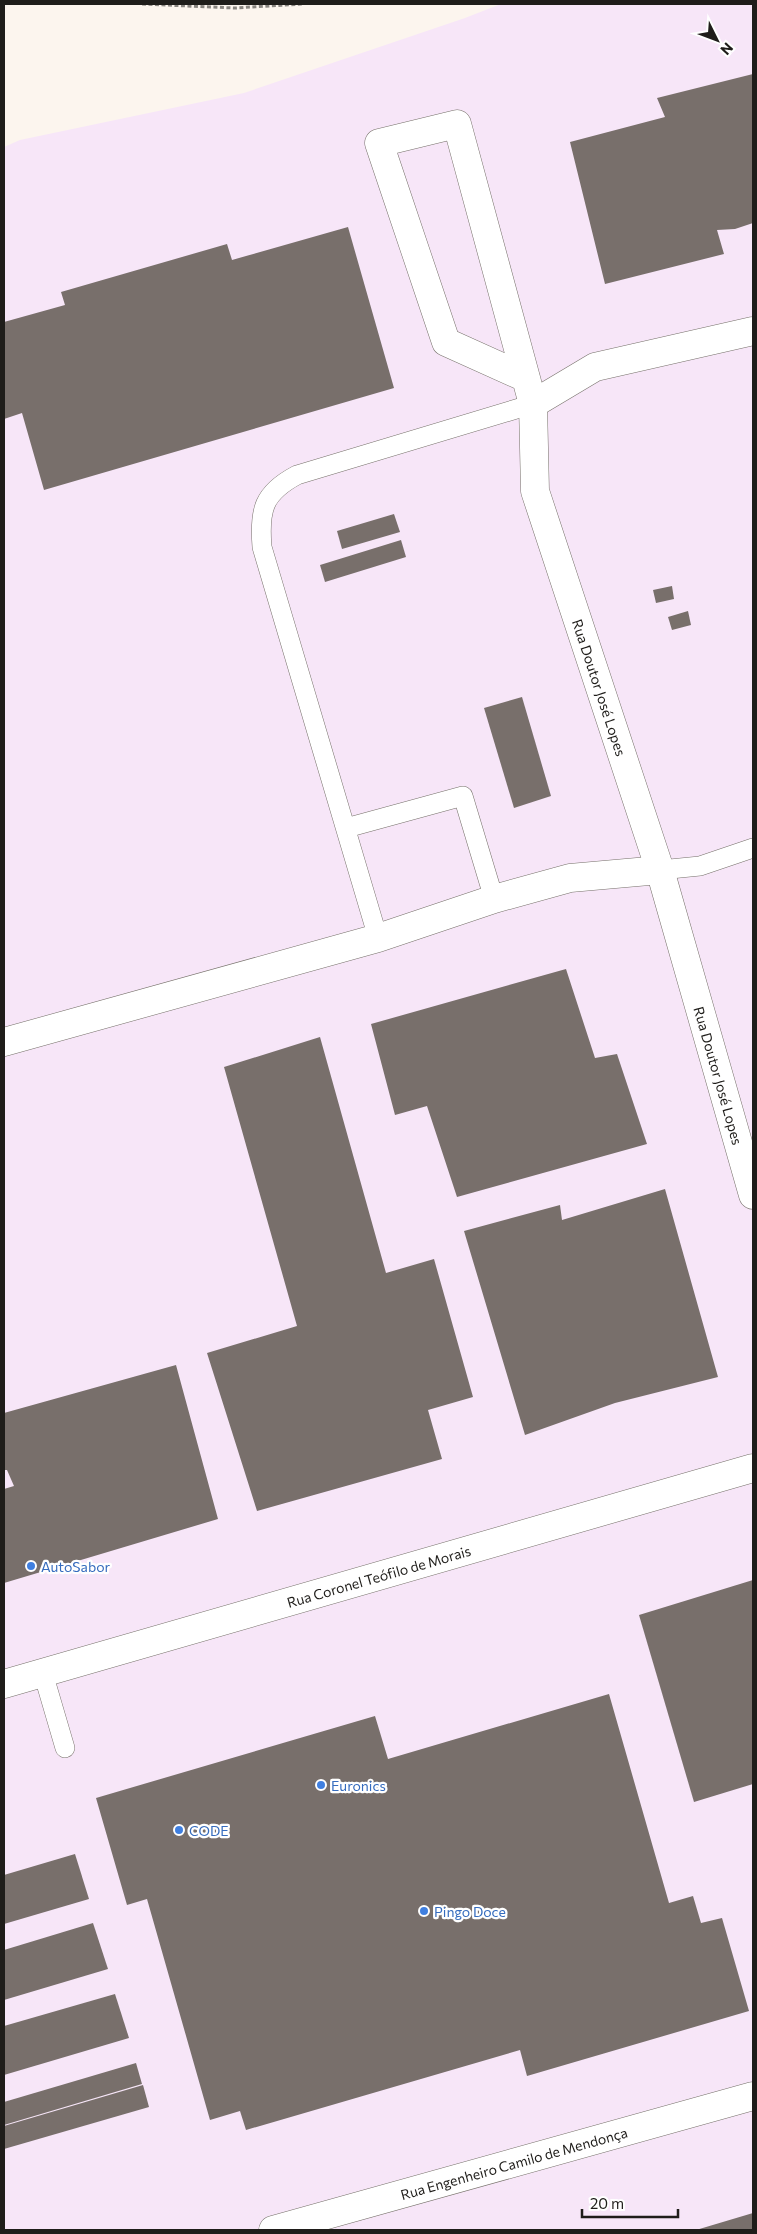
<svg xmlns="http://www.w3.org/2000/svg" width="757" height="2234" viewBox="0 0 757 2234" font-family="Commissioner,sans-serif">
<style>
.industrial{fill:#f7e6f8}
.building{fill:#786f6b}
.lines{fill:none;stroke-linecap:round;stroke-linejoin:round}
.lane-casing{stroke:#76716a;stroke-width:20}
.street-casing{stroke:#76716a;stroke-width:29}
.path{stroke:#898580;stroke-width:3;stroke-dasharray:4 2.5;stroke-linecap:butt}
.lane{stroke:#fff;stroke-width:19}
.street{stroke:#fff;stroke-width:28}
.shop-dot{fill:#3f7fe0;stroke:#fff;stroke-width:2}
.labels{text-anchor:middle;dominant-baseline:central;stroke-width:4.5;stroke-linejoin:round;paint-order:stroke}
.street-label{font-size:14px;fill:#1f1d1a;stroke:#fff}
.shop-label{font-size:14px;fill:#366cbe;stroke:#fff;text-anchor:start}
</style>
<rect width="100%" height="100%" fill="#fcf5ee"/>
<path class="industrial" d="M 501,4 L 753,4 L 753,2230 L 4,2230 L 4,147 L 20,140 L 244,93 L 465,18 Z"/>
<g class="building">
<path d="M 753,74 L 753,223 L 735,229 L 717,230 L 724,254 L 605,284 L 570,142 L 665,117 L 657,98 Z"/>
<path d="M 348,227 L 394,388 L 44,490 L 22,413 L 4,419 L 4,322 L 65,305 L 61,292 L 227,244 L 232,260 Z"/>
<path d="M 394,514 L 400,532 L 342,549 L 337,531 Z"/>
<path d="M 401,540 L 406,557 L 325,582 L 320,565 Z"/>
<path d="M 672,586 L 674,599 L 656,603 L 653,590 Z"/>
<path d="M 688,611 L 691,625 L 672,630 L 668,617 Z"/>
<path d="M 522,697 L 551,796 L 514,808 L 484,708 Z"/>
<path d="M 566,969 L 595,1058 L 617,1054 L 647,1144 L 457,1197 L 427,1106 L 395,1115 L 371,1024 Z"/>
<path d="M 320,1037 L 386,1273 L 434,1259 L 473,1397 L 428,1410 L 442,1459 L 257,1511 L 207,1353 L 297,1326 L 224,1067 Z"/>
<path d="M 665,1189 L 718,1377 L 615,1403 L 525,1435 L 464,1231 L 560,1205 L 562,1220 Z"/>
<path d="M 176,1365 L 218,1519 L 4,1583 L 4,1489 L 14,1486 L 7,1470 L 4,1470 L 4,1413 Z"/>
<path d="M 753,1580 L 753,1784 L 694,1802 L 639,1615 Z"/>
<path d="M 609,1694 L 669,1903 L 693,1896 L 701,1923 L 722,1918 L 749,2011 L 527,2076 L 520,2050 L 246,2130 L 240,2111 L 210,2120 L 147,1899 L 127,1905 L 96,1798 L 375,1716 L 388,1759 Z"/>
<path d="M 75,1854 L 89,1899 L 4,1924 L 4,1875 Z"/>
<path d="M 93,1923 L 108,1969 L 4,2000 L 4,1950 Z"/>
<path d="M 115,1994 L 129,2038 L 4,2075 L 4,2026 Z"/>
<path d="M 136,2063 L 142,2084 L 4,2125 L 4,2102 Z"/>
<path d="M 143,2085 L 149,2107 L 4,2149 L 4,2126 Z"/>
<path d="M 753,2213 L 753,2230 L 696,2230 Z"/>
</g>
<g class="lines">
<defs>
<g id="lane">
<path d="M 346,828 L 463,796 L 494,899"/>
<path d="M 660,870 L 700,866 L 753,848"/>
<path d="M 378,938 L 262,547 C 259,510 263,493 297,475 L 533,404"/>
<path d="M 43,1673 L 65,1748"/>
</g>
<g id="street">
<path id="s1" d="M 526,378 L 446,342 L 379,143 L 457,124 L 533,404 L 535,491 L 660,870 L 753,1195"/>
<path d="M 533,404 L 595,367 L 753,331"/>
<path d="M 4,1042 L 378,938 L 494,899 L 570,878 L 660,870"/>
<path id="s2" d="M 4,1684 L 753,1468"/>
<path id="s3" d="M 273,2230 L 753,2096"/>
</g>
</defs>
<use href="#lane" class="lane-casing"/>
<use href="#street" class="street-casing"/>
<path class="path" d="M 142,4 L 235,8 L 302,4"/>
<use href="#lane" class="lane"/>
<use href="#street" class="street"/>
</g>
<g class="shop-dot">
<circle cx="31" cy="1566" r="5"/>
<circle cx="321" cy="1785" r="5"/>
<circle cx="179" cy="1830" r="5"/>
<circle cx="424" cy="1911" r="5"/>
</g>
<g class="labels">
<g class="street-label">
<text stroke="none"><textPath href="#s1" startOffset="962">Rua Doutor José Lopes</textPath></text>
<text stroke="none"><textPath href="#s1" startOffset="1368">Rua Doutor José Lopes</textPath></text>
<text stroke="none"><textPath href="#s2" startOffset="390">Rua Coronel Teófilo de Morais</textPath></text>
<text stroke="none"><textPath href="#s3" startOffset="250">Rua Engenheiro Camilo de Mendonça</textPath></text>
</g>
<g class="shop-label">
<text x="41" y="1566">AutoSabor</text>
<text x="331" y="1785">Euronics</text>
<text x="189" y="1830">CODE</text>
<text x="434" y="1911">Pingo Doce</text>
</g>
</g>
<rect width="757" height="2234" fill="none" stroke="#1f1d1a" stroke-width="10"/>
<g transform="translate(717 40) rotate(132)" stroke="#ffffff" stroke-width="4" paint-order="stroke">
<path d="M0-4L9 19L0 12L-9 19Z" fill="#1f1d1a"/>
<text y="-8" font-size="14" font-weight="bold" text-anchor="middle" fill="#1f1d1a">N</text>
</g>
<path d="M582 2209v8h96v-8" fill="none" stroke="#1f1d1a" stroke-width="2.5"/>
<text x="590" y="2209" font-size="15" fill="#1f1d1a" stroke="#ffffff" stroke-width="4" paint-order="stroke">20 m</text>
</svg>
